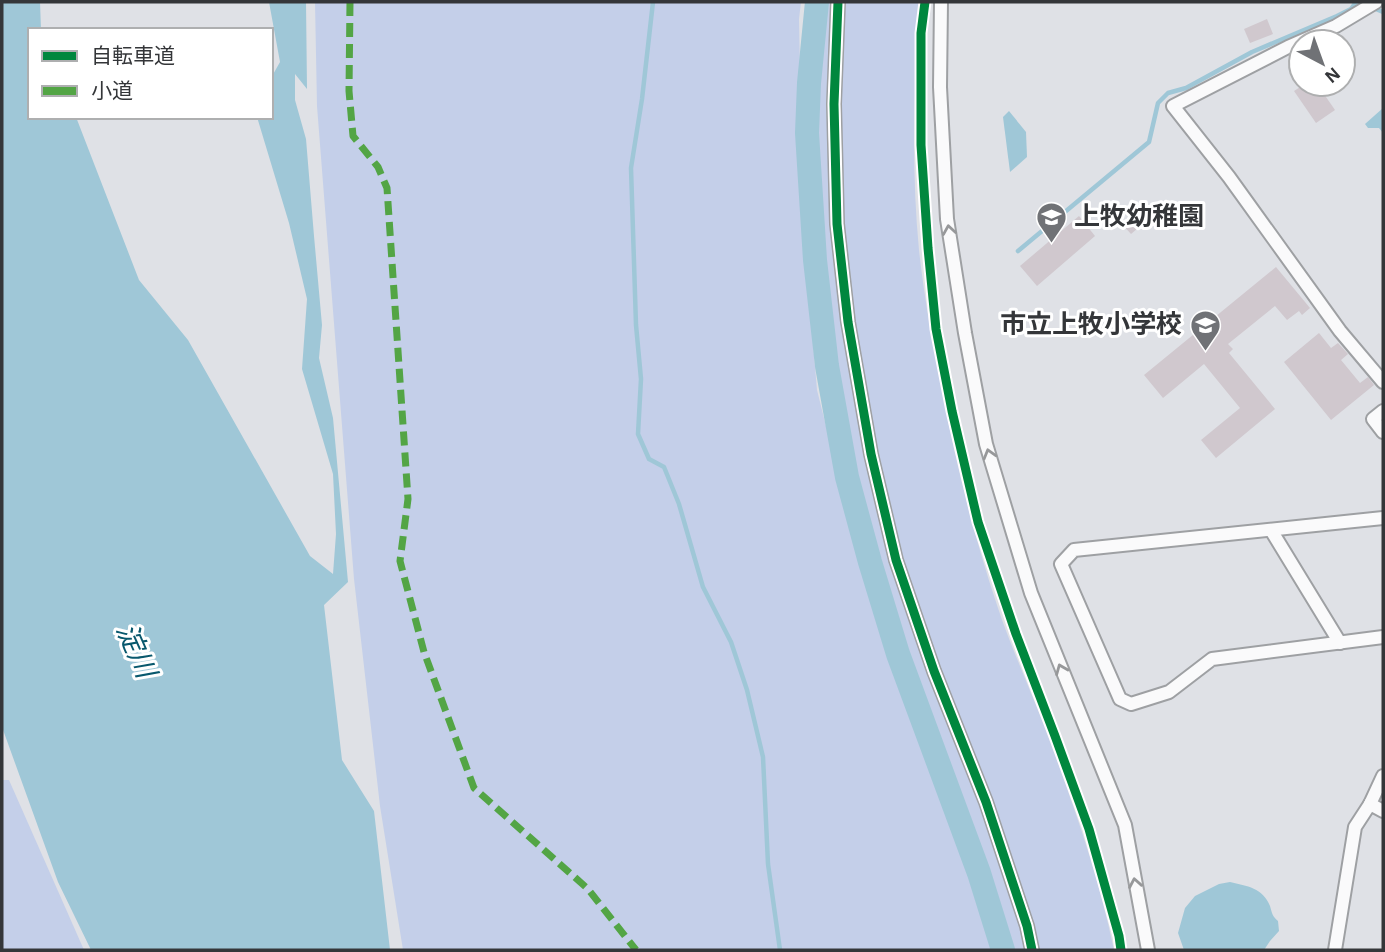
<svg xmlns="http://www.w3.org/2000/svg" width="1385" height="952" viewBox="0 0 1385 952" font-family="'Alegreya Sans','Noto Sans JP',sans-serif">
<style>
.green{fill:#c4cfe9}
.water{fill:#9fc7d7}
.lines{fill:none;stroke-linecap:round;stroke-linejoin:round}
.stream{stroke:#9fc7d7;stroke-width:4.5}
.river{stroke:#9fc7d7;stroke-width:24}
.building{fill:#d0c8ce}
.street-casing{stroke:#9ea0a3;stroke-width:16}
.street{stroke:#fafafb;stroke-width:12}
.quiet{stroke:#53a545;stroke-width:7;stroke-dasharray:14 7;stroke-linecap:butt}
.cycleway-casing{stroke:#fff;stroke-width:13}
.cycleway{stroke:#00873e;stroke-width:9}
.oneway{stroke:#97989a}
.labels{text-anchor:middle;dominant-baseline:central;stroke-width:6;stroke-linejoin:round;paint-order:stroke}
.poi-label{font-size:26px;font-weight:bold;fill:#343639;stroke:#fff;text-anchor:start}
.water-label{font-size:28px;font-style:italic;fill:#08586d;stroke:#fff}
</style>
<rect width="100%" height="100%" fill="#dfe1e6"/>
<g class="green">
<path d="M 315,2 L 801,2 L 799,19 L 803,225 L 817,390 L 851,526 L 905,696 L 977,893 L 993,950 L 403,950 L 380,806 L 354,579 L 317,106 Z"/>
<path d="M 821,2 L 835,2 L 829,93 L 850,360 L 863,451 L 888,548 L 994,838 L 1027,950 L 1009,950 L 1002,920 L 947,767 L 902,654 L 870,552 L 851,477 L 831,367 L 818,258 L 812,147 L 812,85 Z"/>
<path d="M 846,2 L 920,2 C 914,84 911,168 919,250 C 924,295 932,341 941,385 C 955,460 973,533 997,605 C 1010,645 1028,684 1043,723 C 1071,797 1098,873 1114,950 L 1039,950 L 1037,939 L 1007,844 L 937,665 L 911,589 L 883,481 L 856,352 L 845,241 L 839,130 L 841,38 Z"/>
<path d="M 2,780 L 9,780 L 84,950 L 2,950 Z"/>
</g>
<g class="water">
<path d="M 2,2 L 40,2 L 41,30 L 30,30 L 30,117 L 62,117 L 67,119 L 68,117 L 76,117 L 139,280 L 188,340 L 310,556 L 333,574 L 336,534 L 333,474 L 302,369 L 307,299 L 289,223 L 257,117 L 271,117 L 271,78 L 280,62 L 269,2 L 306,2 L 307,89 L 295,74 L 295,100 L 306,139 L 314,236 L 322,325 L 319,358 L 333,418 L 348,582 L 324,605 L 342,760 L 374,811 L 390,950 L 91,950 L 58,882 L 2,727 Z"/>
<path d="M 1383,108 L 1383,133 L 1379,128 L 1368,128 L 1365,124 Z"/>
<path d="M 1009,111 L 1026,132 L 1027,157 L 1010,172 L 1003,117 Z"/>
<path d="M 1230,882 C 1247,886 1263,888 1270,906 C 1272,913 1272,916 1278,921 L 1279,931 L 1270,941 L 1264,950 L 1184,950 L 1178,933 L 1185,908 L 1195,896 L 1219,884 Z"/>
</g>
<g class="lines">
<g class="stream">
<path d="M 653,2 L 642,99 L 631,168 L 636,325 L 641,379 L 638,434 L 649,459 L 664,467 L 679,504 L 703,587 L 731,642 L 747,690 L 763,757 L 768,864 L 780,950"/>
<path d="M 1359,2 L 1383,12"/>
<path d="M 1018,251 L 1149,142 L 1158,103 L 1168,93 L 1186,88 L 1252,52 L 1337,16 L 1351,9 L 1356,2"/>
</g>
<path class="river" d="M 817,2 L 809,83 L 807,133 L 815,260 L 827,366 L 847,477 L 870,562 L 898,654 L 979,873 L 1003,950"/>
</g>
<g class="building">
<path d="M 1267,19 L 1273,34 L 1250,43 L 1244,29 Z"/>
<path d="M 1305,84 L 1317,84 L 1335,110 L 1316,123 L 1294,91 Z"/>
<path d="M 1139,209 L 1160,209 L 1131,234 L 1122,224 Z"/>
<path d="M 1079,216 L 1095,236 L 1037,286 L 1020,266 Z"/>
<path d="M 1276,267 L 1310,308 L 1302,315 L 1299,311 L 1287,320 L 1275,306 L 1228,344 L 1233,349 L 1229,353 L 1275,409 L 1216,458 L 1201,440 L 1240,408 L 1204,364 L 1163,398 L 1144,375 Z"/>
<path d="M 1319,333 L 1331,348 L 1338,343 L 1348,354 L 1341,360 L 1360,383 L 1368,377 L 1374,385 L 1331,420 L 1284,362 Z"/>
</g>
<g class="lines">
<defs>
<g id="street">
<path d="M 838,2 L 834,104 L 837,224 L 848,322 L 871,454 L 896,560 L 934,671 L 986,802 L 1027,926 L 1032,950"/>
<path d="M 941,2 L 940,87 L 947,219 L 965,333 L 986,444 L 1031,593 L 1125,825 L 1148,950"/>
<path d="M 1376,2 L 1336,26 L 1288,47 L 1173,106 L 1229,177 L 1340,331 L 1383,382"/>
<path d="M 1383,411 L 1373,419 L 1383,432"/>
<path d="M 1383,518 L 1074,550 L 1061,564 L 1120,699 L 1131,704 L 1169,692 L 1212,659 L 1383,637"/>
<path d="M 1271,530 L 1340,643"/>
<path d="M 1370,804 L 1383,811"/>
<path d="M 1335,950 L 1355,827 L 1370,804 L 1383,776"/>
</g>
</defs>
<use href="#street" class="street-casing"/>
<use href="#street" class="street"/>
<path class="quiet" d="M 350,2 L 349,91 L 353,136 L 378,167 L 387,188 L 408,499 L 400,561 L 424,652 L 474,788 L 588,889 L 636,950"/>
<defs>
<g id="cycleway">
<path d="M 838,2 L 834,104 L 837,224 L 848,322 L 871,454 L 896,560 L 934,671 L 986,802 L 1027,926 L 1032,950"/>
<path d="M 925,2 L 921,33 L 921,145 L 928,248 L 936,329 L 952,411 L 978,522 L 1016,634 L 1055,736 L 1089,829 L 1119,936 L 1121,950"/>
</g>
</defs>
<use href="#cycleway" class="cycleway-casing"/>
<use href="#cycleway" class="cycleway"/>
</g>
<defs><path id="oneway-chevron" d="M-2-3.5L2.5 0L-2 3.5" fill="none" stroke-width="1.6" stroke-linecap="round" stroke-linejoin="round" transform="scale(1.75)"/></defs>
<g class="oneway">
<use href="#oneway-chevron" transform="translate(949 230) rotate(-99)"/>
<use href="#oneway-chevron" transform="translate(989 454) rotate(-106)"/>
<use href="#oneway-chevron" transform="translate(1061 669) rotate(-112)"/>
<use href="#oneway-chevron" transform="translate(1135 883) rotate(-100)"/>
</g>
<defs>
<symbol id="school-pin" viewBox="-11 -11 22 30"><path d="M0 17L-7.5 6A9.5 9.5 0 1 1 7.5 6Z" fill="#707276" stroke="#fff"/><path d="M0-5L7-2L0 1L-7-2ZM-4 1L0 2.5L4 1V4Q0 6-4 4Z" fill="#fff"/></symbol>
</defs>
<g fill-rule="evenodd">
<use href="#school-pin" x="1034" y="200" width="35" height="47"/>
<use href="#school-pin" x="1188" y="308" width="35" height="47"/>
</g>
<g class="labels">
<g class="poi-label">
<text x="1074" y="217">上牧幼稚園</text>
<text x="1182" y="325" text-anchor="end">市立上牧小学校</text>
</g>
<g class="water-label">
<text transform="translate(135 651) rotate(66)">淀川</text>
</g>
</g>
<rect width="1385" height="952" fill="none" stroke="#343639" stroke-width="7"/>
<rect x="28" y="28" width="245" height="91" fill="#ffffff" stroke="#aeafb0" stroke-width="2"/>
<rect x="42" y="51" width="35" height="10" fill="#00873e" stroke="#aeafb0" stroke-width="2"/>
<text x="91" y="63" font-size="21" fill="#343639">自転車道</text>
<rect x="42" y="86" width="35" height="10" fill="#53a545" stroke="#aeafb0" stroke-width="2"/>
<text x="91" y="98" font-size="21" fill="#343639">小道</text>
<g transform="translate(1322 63) rotate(139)"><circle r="33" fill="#ffffff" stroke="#aeafb0" stroke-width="2"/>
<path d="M0-5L12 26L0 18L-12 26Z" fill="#707276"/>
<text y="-10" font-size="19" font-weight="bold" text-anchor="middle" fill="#343639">N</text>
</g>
</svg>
